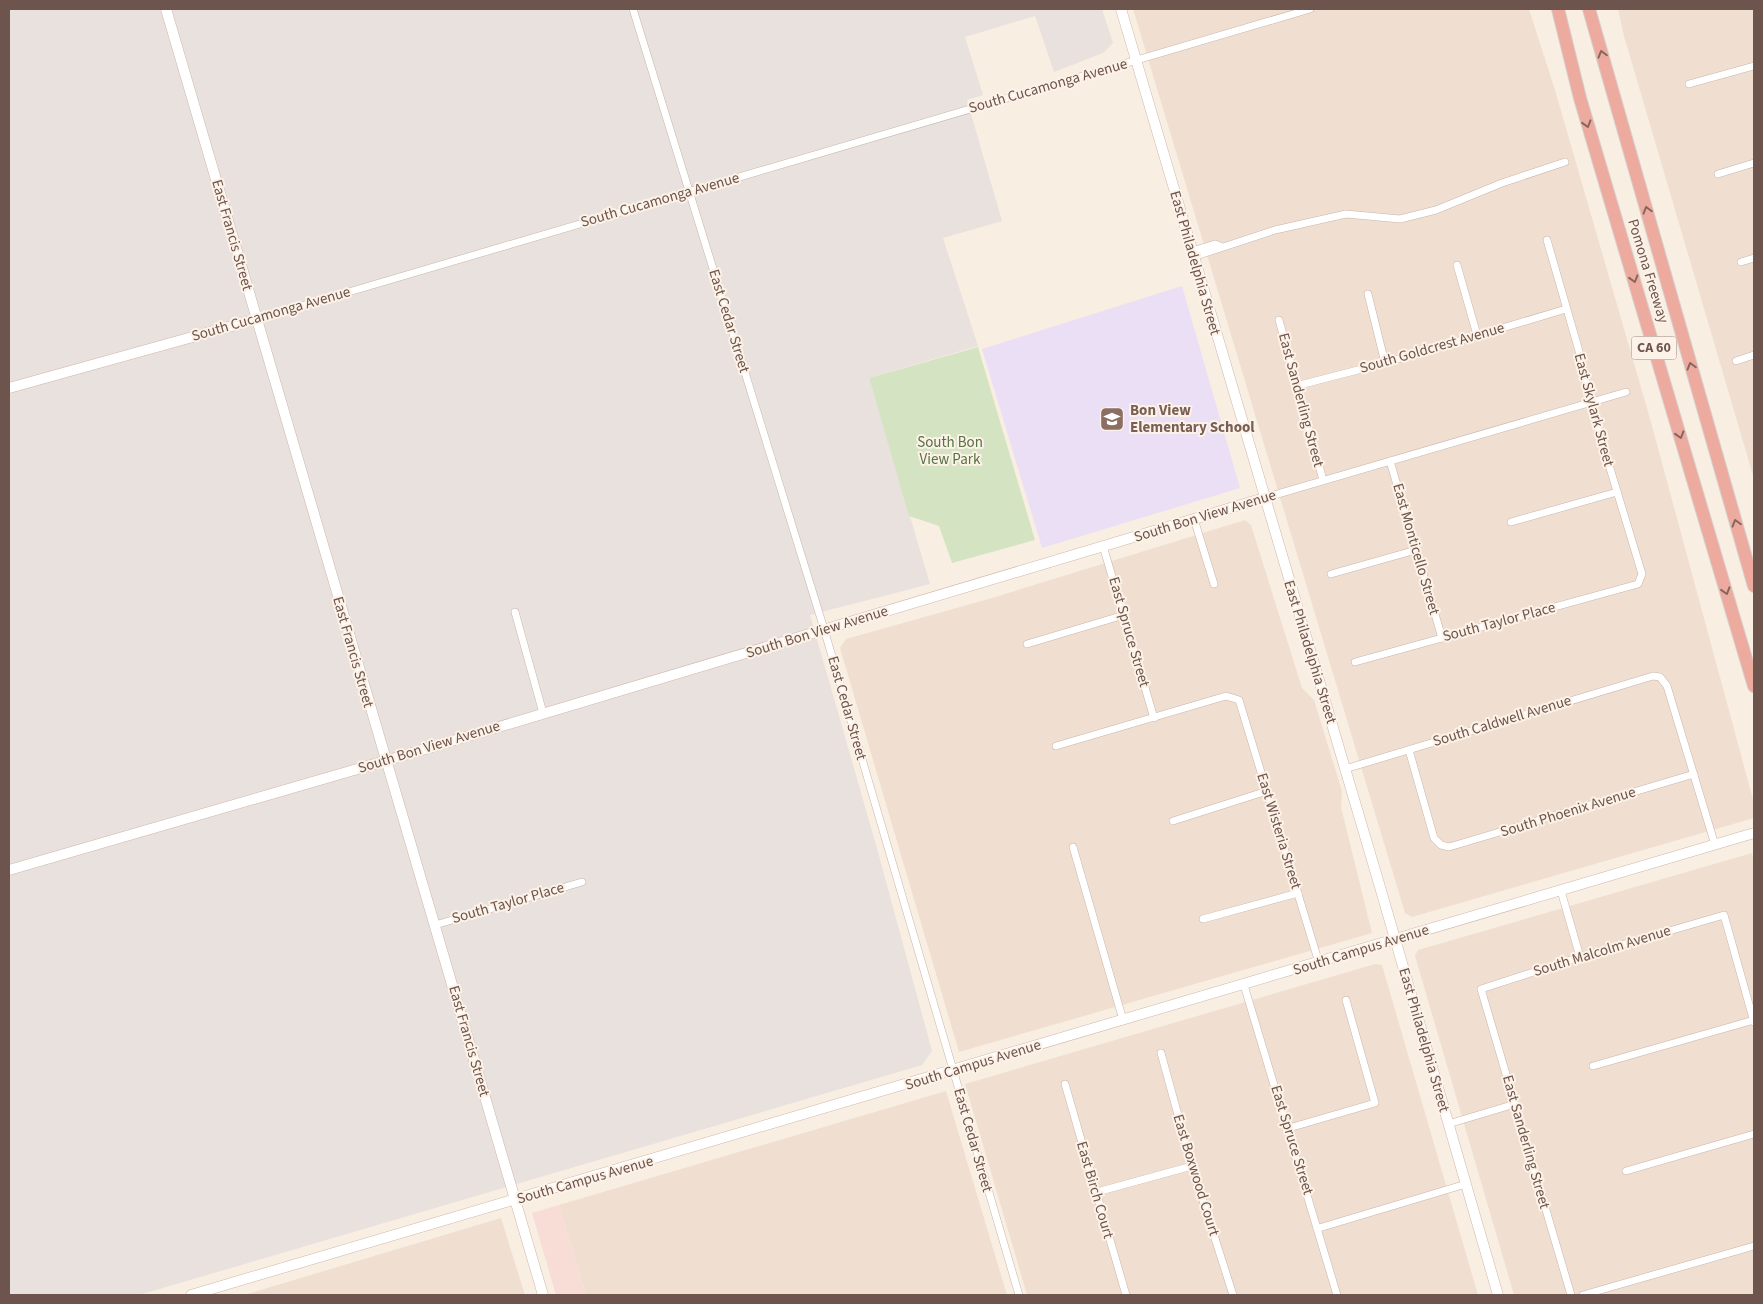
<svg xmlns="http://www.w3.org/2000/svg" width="1763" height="1304" viewBox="0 0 1763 1304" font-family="'Source Sans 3',sans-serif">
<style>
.residential{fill:#f0dfd1}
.commercial{fill:#f8ddd7}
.industrial{fill:#e8e1dd}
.education{fill:#ebdff5}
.green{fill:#d4e4c3}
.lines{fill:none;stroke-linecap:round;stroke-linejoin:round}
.street-casing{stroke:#c8b5ab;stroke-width:8}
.secondary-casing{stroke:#cdb6ab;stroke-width:11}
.highway-casing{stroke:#d6cfcd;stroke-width:14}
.street{stroke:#fff;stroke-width:7}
.secondary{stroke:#fff;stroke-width:10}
.highway{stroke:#edab9f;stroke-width:12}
.oneway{stroke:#87655d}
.labels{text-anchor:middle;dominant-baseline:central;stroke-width:4;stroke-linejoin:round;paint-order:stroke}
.shield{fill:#fcf2e7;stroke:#98837a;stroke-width:1}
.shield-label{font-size:14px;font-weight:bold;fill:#6d544c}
.street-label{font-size:15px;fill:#6d544c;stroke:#fcf2e7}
.education-label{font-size:15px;font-weight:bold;fill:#785e54;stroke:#fcf2e7;text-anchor:start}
.park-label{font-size:15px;fill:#577245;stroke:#fcf2e7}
</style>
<rect width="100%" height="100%" fill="#f9eee2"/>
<g class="residential">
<path d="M 1133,9 L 1529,9 L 1555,90 L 1651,422 L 1754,803 L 1754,818 L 1412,917 L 1405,913 Z"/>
<path d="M 1618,9 L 1754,9 L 1754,479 L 1624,36 Z"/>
<path d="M 1245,520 L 1251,525 L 1302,688 L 1314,700 L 1342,791 L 1341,807 L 1372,933 L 959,1052 L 840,648 L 846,639 L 992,598 Z"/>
<path d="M 1752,853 L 1754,862 L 1754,1295 L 1514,1295 L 1415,956 L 1418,950 Z"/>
<path d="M 1375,964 L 1382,965 L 1478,1295 L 1027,1295 L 965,1084 Z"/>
<path d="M 946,1091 L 1007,1295 L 586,1295 L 559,1205 Z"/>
<path d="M 501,1218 L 525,1295 L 244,1295 Z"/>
</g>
<path class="commercial" d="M 559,1205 L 586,1295 L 556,1295 L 532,1213 Z"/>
<path class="industrial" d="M 9,9 L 1102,9 L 1113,43 L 1103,53 L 1054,72 L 1035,16 L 965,37 L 983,95 L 967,100 L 1002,221 L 943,238 L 978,346 L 869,378 L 930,584 L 810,615 L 878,852 L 932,1051 L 922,1065 L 139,1295 L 9,1295 Z"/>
<path class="education" d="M 1182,286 L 1240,488 L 1042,548 L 982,349 Z"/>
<path class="green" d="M 978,347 L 1035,540 L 952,563 L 939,526 L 909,516 L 869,378 Z"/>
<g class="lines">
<defs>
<g id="street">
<path d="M 633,9 L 824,629 L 1019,1295"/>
<path d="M 1689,84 L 1754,66"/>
<path d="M 1718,174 L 1754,163"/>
<path d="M 1192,251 L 1215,244 L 1220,246"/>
<path d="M 1193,257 L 1275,230 L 1346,214 L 1400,219 L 1436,210 L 1502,183 L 1565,162"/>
<path d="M 1741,262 L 1754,258"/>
<path d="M 1457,265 L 1477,335"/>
<path d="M 1368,294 L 1385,363"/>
<path d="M 257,319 L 1310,9"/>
<path d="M 1279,320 L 1323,480"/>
<path d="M 1736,361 L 1754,355"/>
<path d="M 1296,386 L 1385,363 L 1566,309"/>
<path d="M 1390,461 L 1442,638"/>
<path d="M 1264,498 L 1626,392"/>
<path d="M 1194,519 L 1214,584"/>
<path d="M 1511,522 L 1617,492"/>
<path d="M 1103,546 L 1154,718"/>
<path d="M 1331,574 L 1416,550"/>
<path d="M 515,612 L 543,713"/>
<path d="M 1027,644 L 1124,615"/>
<path d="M 1355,662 L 1638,584 L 1642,574 L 1590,402 L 1579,351 L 1547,240"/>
<path d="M 1056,746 L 1226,696 L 1239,700 L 1319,963"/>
<path d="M 1409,750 L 1434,838 L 1441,845 L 1449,847 L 1694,774"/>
<path d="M 1345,769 L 1653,676 L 1660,677 L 1667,686 L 1715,845"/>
<path d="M 1173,821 L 1267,791"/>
<path d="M 1073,847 L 1123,1020"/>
<path d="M 1561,891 L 1580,957"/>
<path d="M 1203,919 L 1298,893"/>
<path d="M 435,925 L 582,882"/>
<path d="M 1244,985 L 1337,1295"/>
<path d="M 1161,1053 L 1192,1166 L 1233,1295"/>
<path d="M 1593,1066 L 1754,1020"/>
<path d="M 1065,1084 L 1126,1295"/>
<path d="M 1448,1124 L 1515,1104"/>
<path d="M 1289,1128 L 1375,1103 L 1346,1000"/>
<path d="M 1626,1171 L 1754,1134"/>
<path d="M 1097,1192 L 1192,1166"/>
<path d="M 1319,1228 L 1466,1184"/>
<path d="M 1571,1295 L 1481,989 L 1580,957 L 1724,915 L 1754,1022"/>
<path d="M 1583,1295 L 1754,1246"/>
</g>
<g id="secondary">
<path d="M 166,9 L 543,1295"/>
<path d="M 1121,9 L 1380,887 L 1498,1295"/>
<path d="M 9,388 L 257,319"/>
<path d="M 9,870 L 385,761 L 1264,498"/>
<path d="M 191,1295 L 1754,833"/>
</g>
<g id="highway">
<path d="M 1558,9 L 1580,98 L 1754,686"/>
<path d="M 1589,9 L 1754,586"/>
</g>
</defs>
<use href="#street" class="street-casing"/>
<use href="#secondary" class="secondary-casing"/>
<use href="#highway" class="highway-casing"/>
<use href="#street" class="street"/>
<use href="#secondary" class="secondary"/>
<use href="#highway" class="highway"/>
</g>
<defs><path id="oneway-chevron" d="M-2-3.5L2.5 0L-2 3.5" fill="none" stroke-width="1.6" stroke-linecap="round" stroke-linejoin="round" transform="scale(1.25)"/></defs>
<g class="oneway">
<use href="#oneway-chevron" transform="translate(1602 54) rotate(-106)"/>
<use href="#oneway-chevron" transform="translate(1587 124) rotate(73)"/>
<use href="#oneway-chevron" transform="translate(1647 210) rotate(-106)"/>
<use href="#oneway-chevron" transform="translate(1634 279) rotate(73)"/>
<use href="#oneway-chevron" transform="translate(1691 366) rotate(-106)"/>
<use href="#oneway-chevron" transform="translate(1680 435) rotate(73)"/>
<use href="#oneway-chevron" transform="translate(1736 523) rotate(-106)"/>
<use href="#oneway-chevron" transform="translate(1726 591) rotate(73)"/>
</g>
<defs>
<symbol id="school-square" viewBox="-11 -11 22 22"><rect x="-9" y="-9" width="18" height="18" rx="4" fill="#8d6e63" stroke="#fcf2e7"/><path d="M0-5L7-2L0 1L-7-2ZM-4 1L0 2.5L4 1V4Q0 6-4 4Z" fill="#fff"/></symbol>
</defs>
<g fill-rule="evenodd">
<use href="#school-square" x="1098" y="405" width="28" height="28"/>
</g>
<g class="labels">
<rect class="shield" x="1631.5" y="336.5" width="45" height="23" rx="4"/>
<g class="shield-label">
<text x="1654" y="348">CA 60</text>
</g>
<g class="street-label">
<text transform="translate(1048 86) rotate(-16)">South Cucamonga Avenue</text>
<text transform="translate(660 200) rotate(-16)">South Cucamonga Avenue</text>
<text transform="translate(232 235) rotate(74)">East Francis Street</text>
<text transform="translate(1195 263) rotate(74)">East Philadelphia Street</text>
<text transform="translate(1648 271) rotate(73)">Pomona Freeway</text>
<text transform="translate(271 314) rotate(-16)">South Cucamonga Avenue</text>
<text transform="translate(729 321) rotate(73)">East Cedar Street</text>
<text transform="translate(1432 348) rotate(-16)">South Goldcrest Avenue</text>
<text transform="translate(1301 400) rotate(75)">East Sanderling Street</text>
<text transform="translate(1594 410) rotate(75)">East Skylark Street</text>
<text transform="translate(1205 516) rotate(-17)">South Bon View Avenue</text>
<text transform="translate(1416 549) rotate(74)">East Monticello Street</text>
<text transform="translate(1499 622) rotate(-15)">South Taylor Place</text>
<text transform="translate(817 632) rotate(-17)">South Bon View Avenue</text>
<text transform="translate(1129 632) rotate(74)">East Spruce Street</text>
<text transform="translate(353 652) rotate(74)">East Francis Street</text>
<text transform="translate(1310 652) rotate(73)">East Philadelphia Street</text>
<text transform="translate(847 708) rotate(74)">East Cedar Street</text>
<text transform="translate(1502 721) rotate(-17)">South Caldwell Avenue</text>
<text transform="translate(429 747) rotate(-17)">South Bon View Avenue</text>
<text transform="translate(1568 812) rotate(-17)">South Phoenix Avenue</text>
<text transform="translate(1279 831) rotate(73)">East Wisteria Street</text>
<text transform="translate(508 903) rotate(-16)">South Taylor Place</text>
<text transform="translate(1361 950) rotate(-17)">South Campus Avenue</text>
<text transform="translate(1602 951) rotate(-17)">South Malcolm Avenue</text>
<text transform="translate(1424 1040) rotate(74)">East Philadelphia Street</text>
<text transform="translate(469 1041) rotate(74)">East Francis Street</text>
<text transform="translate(973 1065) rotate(-17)">South Campus Avenue</text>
<text transform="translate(973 1140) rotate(74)">East Cedar Street</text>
<text transform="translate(1292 1140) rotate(73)">East Spruce Street</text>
<text transform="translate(1526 1142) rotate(74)">East Sanderling Street</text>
<text transform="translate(1196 1175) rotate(73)">East Boxwood Court</text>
<text transform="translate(585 1180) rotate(-16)">South Campus Avenue</text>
<text transform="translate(1095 1190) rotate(74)">East Birch Court</text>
</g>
<g class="education-label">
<text x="1130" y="410">Bon View<tspan x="1130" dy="17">Elementary School</tspan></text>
</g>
<g class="park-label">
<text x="950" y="442">South Bon<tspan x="950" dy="17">View Park</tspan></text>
</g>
</g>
<rect width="1763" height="1304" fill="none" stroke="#6d544c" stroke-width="20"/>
</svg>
